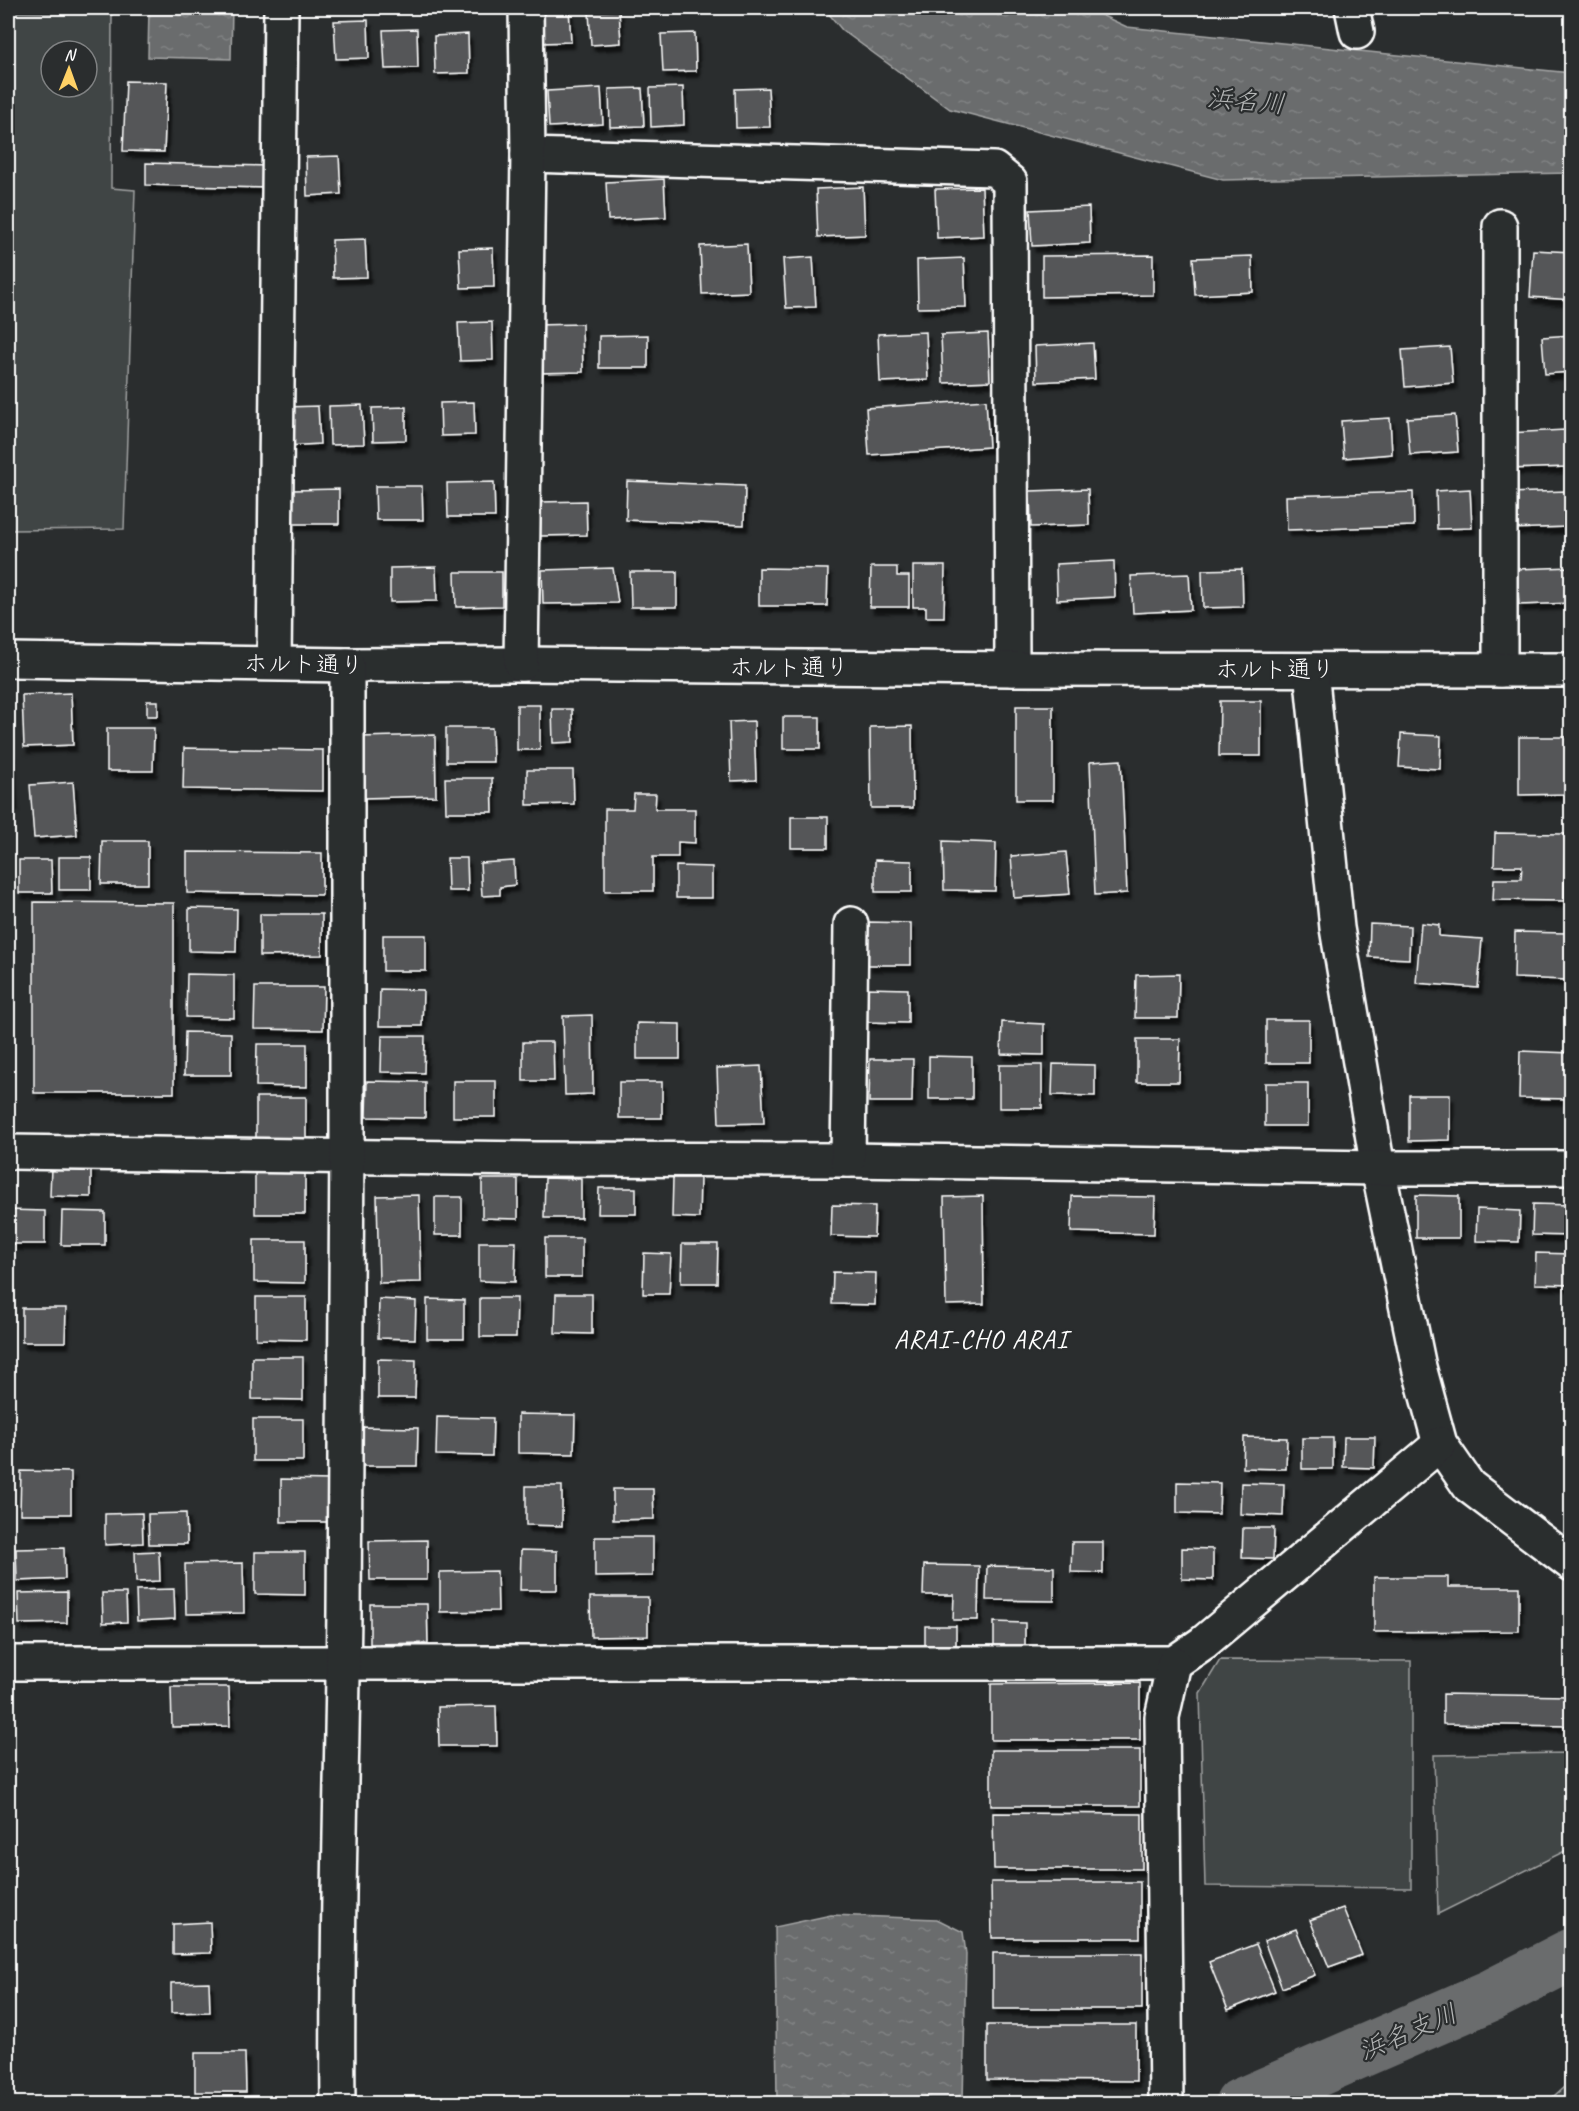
<svg xmlns="http://www.w3.org/2000/svg" width="1579" height="2111" viewBox="0 0 1579 2111" font-family="Caveat,'Klee One',sans-serif">
<style>
.green{fill:#414445;stroke:#a0a2a2;stroke-width:1.5;fill-rule:evenodd}
.water{fill:url(#water-ripples);stroke:#a6a7a7;stroke-width:1.5}
.lines{fill:none;stroke-linecap:round;stroke-linejoin:round}
.river{stroke:#6a6c6d;stroke-width:52}
.building{fill:#555758;stroke:#fff;stroke-width:1.5;filter:url(#shadow)}
.minor-casing{stroke:#fff;stroke-width:38}
.minor{stroke:#2a2d2e;stroke-width:33}
.labels{text-anchor:middle;dominant-baseline:central;stroke-width:4.5;stroke-linejoin:round;paint-order:stroke}
.street-label{font-size:24px;fill:#fff;stroke:#2a2d2e}
.water-label{font-size:26px;font-style:italic;fill:#b4b6b6;stroke:#2a2d2e}
.neighbourhood-label{font-size:26px;letter-spacing:1.5px;fill:#fff;stroke:#2a2d2e}
</style>
<defs>
<pattern id="water-ripples" width="26" height="14" patternUnits="userSpaceOnUse" patternTransform="scale(1.5)"><rect width="26" height="14" fill="#6a6c6d"/><path d="M2 4q2-2 4 0t4 0M15 11q2-2 4 0t4 0" fill="none" stroke="#808283"/></pattern>
<filter id="shadow"><feDropShadow dx="3.5" dy="6" stdDeviation="1.5" flood-color="#0009"/></filter>
</defs>
<rect width="100%" height="100%" fill="#2a2d2e"/>
<filter id="ink" filterUnits="userSpaceOnUse"><feTurbulence type="fractalNoise" baseFrequency=".0167" numOctaves="2"/><feDisplacementMap in="SourceGraphic" scale="12" xChannelSelector="R" yChannelSelector="G"/><feConvolveMatrix kernelMatrix="1 2 1 2 8 2 1 2 1" color-interpolation-filters="sRGB"/></filter>
<g filter="url(#ink)">
<g class="green">
<path d="M 8,12 L 112,14 L 111,188 L 135,190 L 124,529 L 8,530 ZM 51,51 L 87,51 L 87,87 L 51,87 Z"/>
<path d="M 1220,1660 L 1411,1661 L 1411,1888 L 1205,1886 L 1200,1693 Z"/>
<path d="M 1571,1753 L 1571,1848 L 1438,1914 L 1434,1755 Z"/>
<path d="M 1571,2081 L 1571,2103 L 1546,2103 Z"/>
</g>
<g class="water">
<path d="M 149,8 L 232,8 L 231,59 L 148,57 Z"/>
<path d="M 824,8 L 1086,8 L 1127,27 L 1571,73 L 1571,173 L 1223,180 L 950,109 L 842,30 Z"/>
<path d="M 831,1915 L 937,1919 L 963,1932 L 966,1954 L 963,2103 L 777,2103 L 775,1927 Z"/>
</g>
<g class="lines">
<path class="river" d="M 1241,2104 L 1494,1994 L 1572,1954"/>
</g>
<g class="building">
<path d="M 569,9 L 571,42 L 541,43 L 539,10 Z"/>
<path d="M 619,10 L 621,43 L 591,45 L 589,12 Z"/>
<path d="M 368,20 L 369,58 L 336,59 L 334,21 Z"/>
<path d="M 417,29 L 418,68 L 385,69 L 383,30 Z"/>
<path d="M 695,33 L 696,71 L 663,72 L 661,34 Z"/>
<path d="M 468,34 L 469,73 L 435,74 L 434,36 Z"/>
<path d="M 126,81 L 167,82 L 164,152 L 123,151 Z"/>
<path d="M 683,87 L 684,125 L 651,127 L 650,88 Z"/>
<path d="M 601,88 L 603,124 L 549,127 L 547,91 Z"/>
<path d="M 642,88 L 644,126 L 610,127 L 609,89 Z"/>
<path d="M 768,88 L 770,127 L 736,128 L 735,89 Z"/>
<path d="M 339,156 L 341,194 L 307,196 L 306,157 Z"/>
<path d="M 146,163 L 270,166 L 269,188 L 146,185 Z"/>
<path d="M 664,179 L 666,217 L 608,220 L 606,182 Z"/>
<path d="M 863,187 L 865,235 L 818,237 L 816,189 Z"/>
<path d="M 982,188 L 984,236 L 937,238 L 935,189 Z"/>
<path d="M 1089,207 L 1090,243 L 1032,246 L 1030,210 Z"/>
<path d="M 365,239 L 367,277 L 333,278 L 332,240 Z"/>
<path d="M 747,244 L 749,292 L 702,294 L 700,246 Z"/>
<path d="M 493,248 L 494,287 L 461,288 L 459,249 Z"/>
<path d="M 1533,250 L 1572,252 L 1572,300 L 1530,297 Z"/>
<path d="M 1153,255 L 1153,295 L 1042,297 L 1042,256 Z"/>
<path d="M 1252,256 L 1253,292 L 1195,295 L 1193,258 Z"/>
<path d="M 813,257 L 816,307 L 786,308 L 783,259 Z"/>
<path d="M 964,258 L 966,307 L 918,308 L 917,260 Z"/>
<path d="M 492,322 L 493,360 L 460,361 L 458,323 Z"/>
<path d="M 582,324 L 583,372 L 536,373 L 534,325 Z"/>
<path d="M 926,332 L 928,380 L 880,382 L 878,334 Z"/>
<path d="M 988,333 L 990,381 L 943,383 L 941,335 Z"/>
<path d="M 648,335 L 648,368 L 599,368 L 599,336 Z"/>
<path d="M 1572,335 L 1572,372 L 1545,374 L 1542,337 Z"/>
<path d="M 1093,343 L 1095,379 L 1036,382 L 1035,346 Z"/>
<path d="M 1450,347 L 1453,383 L 1405,387 L 1402,350 Z"/>
<path d="M 986,400 L 989,447 L 869,455 L 866,408 Z"/>
<path d="M 474,402 L 475,435 L 441,436 L 440,403 Z"/>
<path d="M 362,405 L 364,444 L 330,445 L 329,406 Z"/>
<path d="M 318,406 L 320,444 L 286,446 L 285,407 Z"/>
<path d="M 406,407 L 406,440 L 373,441 L 372,408 Z"/>
<path d="M 1455,415 L 1458,452 L 1410,455 L 1407,418 Z"/>
<path d="M 1390,418 L 1392,454 L 1344,458 L 1341,421 Z"/>
<path d="M 1565,430 L 1567,467 L 1509,469 L 1507,433 Z"/>
<path d="M 627,481 L 745,486 L 744,525 L 626,520 Z"/>
<path d="M 494,482 L 495,517 L 448,517 L 447,483 Z"/>
<path d="M 375,486 L 422,486 L 423,520 L 376,520 Z"/>
<path d="M 339,489 L 339,524 L 293,524 L 292,490 Z"/>
<path d="M 1088,489 L 1089,525 L 1031,527 L 1030,491 Z"/>
<path d="M 1470,489 L 1472,528 L 1437,529 L 1436,491 Z"/>
<path d="M 1566,491 L 1567,527 L 1509,529 L 1508,493 Z"/>
<path d="M 1413,492 L 1414,526 L 1287,530 L 1286,496 Z"/>
<path d="M 586,501 L 587,535 L 540,536 L 540,502 Z"/>
<path d="M 1114,561 L 1115,597 L 1057,600 L 1056,564 Z"/>
<path d="M 913,566 L 945,566 L 944,617 L 926,617 L 926,607 L 913,607 Z"/>
<path d="M 436,567 L 437,601 L 390,602 L 390,568 Z"/>
<path d="M 871,567 L 897,567 L 897,576 L 909,576 L 909,607 L 870,607 Z"/>
<path d="M 1572,567 L 1572,603 L 1519,605 L 1517,569 Z"/>
<path d="M 613,568 L 618,603 L 543,604 L 542,570 Z"/>
<path d="M 759,568 L 828,569 L 827,606 L 759,606 Z"/>
<path d="M 1242,569 L 1243,607 L 1203,608 L 1202,570 Z"/>
<path d="M 455,572 L 502,572 L 502,606 L 456,607 Z"/>
<path d="M 630,572 L 677,572 L 677,607 L 631,607 Z"/>
<path d="M 1189,574 L 1191,610 L 1133,613 L 1131,576 Z"/>
<path d="M 71,693 L 73,745 L 24,747 L 22,695 Z"/>
<rect x="147" y="701" width="11" height="15"/>
<path d="M 1220,701 L 1261,701 L 1261,756 L 1219,756 Z"/>
<rect x="517" y="705" width="23" height="45"/>
<rect x="1016" y="706" width="37" height="94"/>
<path d="M 552,709 L 572,709 L 573,742 L 553,743 Z"/>
<rect x="783" y="717" width="37" height="32"/>
<path d="M 754,721 L 756,780 L 731,781 L 729,722 Z"/>
<path d="M 912,726 L 913,808 L 871,808 L 870,727 Z"/>
<path d="M 107,728 L 154,728 L 153,771 L 107,771 Z"/>
<path d="M 446,728 L 492,728 L 493,762 L 446,762 Z"/>
<path d="M 1401,734 L 1441,736 L 1440,769 L 1399,767 Z"/>
<path d="M 435,735 L 436,796 L 362,798 L 360,737 Z"/>
<path d="M 1519,737 L 1569,737 L 1569,794 L 1519,795 Z"/>
<path d="M 184,748 L 323,750 L 323,791 L 183,789 Z"/>
<path d="M 8,753 L 11,753 L 14,805 L 8,806 Z"/>
<path d="M 1121,760 L 1127,893 L 1095,895 L 1090,762 Z"/>
<path d="M 527,770 L 573,770 L 574,804 L 527,805 Z"/>
<path d="M 445,778 L 492,778 L 493,812 L 446,812 Z"/>
<path d="M 73,782 L 77,835 L 34,838 L 30,785 Z"/>
<path d="M 634,794 L 656,794 L 655,809 L 695,809 L 695,843 L 678,842 L 678,857 L 653,857 L 653,891 L 605,891 L 605,809 L 633,809 Z"/>
<rect x="791" y="817" width="37" height="31"/>
<path d="M 1495,833 L 1565,834 L 1564,901 L 1493,900 L 1494,879 L 1521,879 L 1522,866 L 1494,866 Z"/>
<path d="M 102,841 L 148,841 L 148,884 L 101,884 Z"/>
<path d="M 943,841 L 996,843 L 995,891 L 944,890 Z"/>
<path d="M 187,852 L 322,853 L 322,895 L 187,893 Z"/>
<path d="M 1066,852 L 1070,894 L 1014,898 L 1011,856 Z"/>
<rect x="59" y="857" width="32" height="33"/>
<path d="M 447,858 L 467,858 L 468,891 L 448,891 Z"/>
<path d="M 19,860 L 51,860 L 52,893 L 19,893 Z"/>
<path d="M 875,860 L 912,861 L 912,892 L 875,892 Z"/>
<path d="M 514,861 L 515,885 L 500,887 L 500,895 L 482,896 L 480,863 Z"/>
<path d="M 676,866 L 712,867 L 712,898 L 676,898 Z"/>
<path d="M 34,902 L 174,903 L 174,1093 L 34,1093 Z"/>
<path d="M 189,908 L 237,909 L 236,952 L 189,951 Z"/>
<path d="M 260,914 L 322,914 L 322,955 L 260,956 Z"/>
<path d="M 868,922 L 911,923 L 911,965 L 868,965 Z"/>
<path d="M 1421,923 L 1439,925 L 1439,936 L 1482,939 L 1478,988 L 1416,983 Z"/>
<path d="M 1370,924 L 1410,926 L 1409,959 L 1369,957 Z"/>
<path d="M 1515,932 L 1568,933 L 1567,980 L 1514,978 Z"/>
<rect x="383" y="935" width="43" height="36"/>
<path d="M 187,974 L 234,975 L 234,1018 L 186,1017 Z"/>
<path d="M 1179,974 L 1178,1018 L 1135,1018 L 1136,975 Z"/>
<path d="M 255,987 L 324,987 L 323,1030 L 254,1029 Z"/>
<path d="M 866,988 L 908,989 L 908,1023 L 866,1022 Z"/>
<path d="M 380,989 L 423,990 L 422,1026 L 379,1026 Z"/>
<path d="M 592,1015 L 593,1094 L 565,1095 L 563,1016 Z"/>
<rect x="1266" y="1020" width="43" height="43"/>
<path d="M 1002,1022 L 1044,1024 L 1044,1055 L 1001,1054 Z"/>
<path d="M 637,1023 L 680,1024 L 680,1059 L 637,1059 Z"/>
<path d="M 185,1032 L 231,1033 L 231,1075 L 184,1075 Z"/>
<path d="M 382,1036 L 425,1036 L 424,1073 L 381,1072 Z"/>
<path d="M 1137,1039 L 1180,1039 L 1179,1082 L 1137,1082 Z"/>
<path d="M 523,1042 L 553,1042 L 554,1081 L 523,1081 Z"/>
<path d="M 257,1044 L 307,1044 L 307,1087 L 256,1086 Z"/>
<path d="M 1520,1051 L 1572,1053 L 1572,1099 L 1519,1098 Z"/>
<path d="M 929,1056 L 972,1057 L 972,1099 L 929,1099 Z"/>
<path d="M 870,1059 L 913,1059 L 912,1102 L 869,1102 Z"/>
<path d="M 1053,1064 L 1095,1065 L 1095,1096 L 1052,1095 Z"/>
<rect x="999" y="1065" width="43" height="43"/>
<path d="M 761,1066 L 764,1123 L 719,1124 L 717,1068 Z"/>
<path d="M 367,1081 L 425,1082 L 425,1118 L 366,1117 Z"/>
<rect x="453" y="1081" width="43" height="36"/>
<rect x="619" y="1082" width="43" height="36"/>
<rect x="1265" y="1083" width="43" height="43"/>
<path d="M 1409,1095 L 1450,1095 L 1450,1140 L 1409,1141 Z"/>
<rect x="256" y="1097" width="50" height="42"/>
<path d="M 51,1167 L 91,1167 L 91,1197 L 50,1196 Z"/>
<rect x="255" y="1172" width="50" height="42"/>
<path d="M 545,1178 L 581,1179 L 581,1218 L 544,1218 Z"/>
<path d="M 673,1178 L 700,1178 L 699,1218 L 672,1217 Z"/>
<path d="M 482,1179 L 518,1179 L 518,1219 L 482,1218 Z"/>
<path d="M 599,1188 L 636,1188 L 636,1214 L 598,1214 Z"/>
<path d="M 419,1195 L 421,1282 L 379,1283 L 377,1196 Z"/>
<path d="M 1416,1195 L 1459,1196 L 1459,1238 L 1416,1238 Z"/>
<path d="M 983,1196 L 984,1304 L 946,1305 L 944,1197 Z"/>
<path d="M 1072,1196 L 1155,1197 L 1154,1234 L 1071,1232 Z"/>
<rect x="435" y="1197" width="27" height="38"/>
<path d="M 1533,1204 L 1572,1205 L 1572,1236 L 1532,1235 Z"/>
<path d="M 832,1205 L 875,1206 L 874,1237 L 831,1236 Z"/>
<path d="M 1477,1209 L 1520,1211 L 1519,1242 L 1476,1241 Z"/>
<path d="M 8,1210 L 45,1211 L 45,1244 L 8,1244 Z"/>
<path d="M 62,1211 L 105,1212 L 105,1245 L 61,1245 Z"/>
<rect x="545" y="1238" width="37" height="39"/>
<path d="M 254,1240 L 305,1240 L 305,1283 L 254,1282 Z"/>
<path d="M 479,1242 L 516,1242 L 515,1282 L 479,1281 Z"/>
<path d="M 682,1244 L 718,1244 L 717,1283 L 681,1283 Z"/>
<path d="M 644,1253 L 671,1254 L 669,1294 L 643,1294 Z"/>
<path d="M 1536,1253 L 1572,1254 L 1572,1285 L 1535,1284 Z"/>
<path d="M 833,1272 L 876,1273 L 875,1305 L 832,1304 Z"/>
<path d="M 556,1294 L 592,1294 L 592,1334 L 555,1333 Z"/>
<path d="M 256,1297 L 306,1297 L 306,1340 L 256,1339 Z"/>
<path d="M 480,1298 L 517,1298 L 516,1337 L 480,1337 Z"/>
<path d="M 379,1299 L 416,1301 L 415,1339 L 378,1338 Z"/>
<path d="M 427,1299 L 464,1300 L 464,1339 L 427,1339 Z"/>
<path d="M 22,1308 L 66,1308 L 65,1342 L 22,1342 Z"/>
<path d="M 252,1357 L 303,1357 L 303,1400 L 252,1399 Z"/>
<path d="M 378,1359 L 416,1360 L 415,1398 L 378,1398 Z"/>
<path d="M 518,1414 L 575,1415 L 574,1454 L 518,1453 Z"/>
<path d="M 437,1417 L 493,1418 L 492,1456 L 436,1455 Z"/>
<rect x="253" y="1419" width="50" height="42"/>
<path d="M 361,1427 L 418,1428 L 417,1466 L 361,1466 Z"/>
<path d="M 1244,1437 L 1287,1438 L 1286,1469 L 1243,1468 Z"/>
<path d="M 1344,1437 L 1375,1437 L 1374,1468 L 1343,1467 Z"/>
<rect x="1302" y="1438" width="31" height="31"/>
<path d="M 21,1471 L 71,1472 L 71,1514 L 20,1514 Z"/>
<path d="M 281,1479 L 331,1480 L 331,1522 L 281,1522 Z"/>
<path d="M 1177,1482 L 1220,1483 L 1219,1514 L 1177,1513 Z"/>
<path d="M 1241,1483 L 1284,1484 L 1283,1516 L 1240,1514 Z"/>
<path d="M 526,1486 L 562,1486 L 562,1526 L 526,1525 Z"/>
<path d="M 613,1489 L 653,1489 L 654,1519 L 613,1520 Z"/>
<path d="M 142,1513 L 143,1543 L 105,1545 L 105,1514 Z"/>
<path d="M 186,1513 L 187,1544 L 149,1544 L 148,1514 Z"/>
<path d="M 1243,1528 L 1274,1528 L 1273,1559 L 1242,1558 Z"/>
<path d="M 595,1537 L 653,1537 L 653,1576 L 595,1577 Z"/>
<path d="M 427,1540 L 427,1580 L 370,1580 L 369,1541 Z"/>
<path d="M 1072,1542 L 1103,1542 L 1103,1573 L 1071,1572 Z"/>
<path d="M 64,1548 L 65,1579 L 17,1581 L 16,1549 Z"/>
<path d="M 1182,1548 L 1213,1549 L 1213,1580 L 1182,1579 Z"/>
<path d="M 521,1550 L 557,1551 L 557,1590 L 520,1590 Z"/>
<path d="M 159,1551 L 160,1581 L 136,1582 L 135,1552 Z"/>
<path d="M 255,1552 L 305,1552 L 305,1595 L 255,1594 Z"/>
<path d="M 243,1563 L 244,1613 L 186,1614 L 185,1564 Z"/>
<path d="M 924,1565 L 979,1566 L 978,1620 L 953,1620 L 954,1595 L 923,1595 Z"/>
<path d="M 987,1566 L 1054,1567 L 1054,1601 L 986,1600 Z"/>
<path d="M 497,1571 L 498,1611 L 440,1612 L 440,1572 Z"/>
<path d="M 1374,1577 L 1448,1577 L 1448,1587 L 1519,1587 L 1519,1631 L 1374,1632 Z"/>
<path d="M 174,1589 L 175,1619 L 137,1621 L 136,1590 Z"/>
<path d="M 67,1592 L 67,1623 L 19,1624 L 18,1593 Z"/>
<path d="M 102,1593 L 126,1593 L 127,1622 L 103,1623 Z"/>
<path d="M 590,1597 L 648,1597 L 648,1636 L 591,1637 Z"/>
<path d="M 370,1604 L 427,1604 L 428,1643 L 370,1644 Z"/>
<path d="M 994,1622 L 1025,1623 L 1025,1654 L 994,1653 Z"/>
<rect x="925" y="1626" width="31" height="31"/>
<path d="M 1569,1656 L 1572,1656 L 1572,1726 L 1443,1724 L 1443,1694 L 1568,1696 Z"/>
<path d="M 1140,1683 L 1140,1740 L 991,1740 L 991,1684 Z"/>
<path d="M 171,1687 L 229,1687 L 230,1726 L 172,1727 Z"/>
<path d="M 496,1706 L 497,1746 L 439,1746 L 438,1707 Z"/>
<rect x="991" y="1750" width="149" height="56"/>
<path d="M 993,1813 L 1142,1814 L 1142,1869 L 994,1869 Z"/>
<path d="M 991,1882 L 1140,1882 L 1140,1938 L 992,1938 Z"/>
<path d="M 1343,1908 L 1362,1955 L 1329,1967 L 1310,1920 Z"/>
<path d="M 210,1922 L 211,1953 L 173,1954 L 173,1924 Z"/>
<path d="M 1296,1929 L 1315,1975 L 1282,1988 L 1264,1941 Z"/>
<path d="M 1256,1944 L 1275,1991 L 1228,2010 L 1209,1962 Z"/>
<rect x="993" y="1953" width="149" height="56"/>
<path d="M 209,1982 L 210,2012 L 171,2013 L 171,1983 Z"/>
<path d="M 987,2025 L 1136,2025 L 1136,2081 L 987,2080 Z"/>
<path d="M 195,2053 L 245,2053 L 246,2092 L 195,2092 Z"/>
</g>
<g class="lines">
<defs>
<g id="minor">
<path d="M 1352,8 L 1357,32"/>
<path d="M 528,155 L 994,169 L 1010,182 L 1012,669"/>
<path d="M 1500,226 L 1500,670"/>
<path d="M 8,660 L 347,665 L 521,664 L 1012,669 L 1572,670"/>
<path d="M 274,663 L 281,8"/>
<path d="M 521,664 L 528,155 L 526,8"/>
<path d="M 1311,670 L 1337,928 L 1378,1168 L 1419,1367 L 1440,1444 L 1469,1486 L 1572,1564"/>
<path d="M 8,1152 L 536,1159 L 848,1160 L 1378,1168 L 1572,1168"/>
<path d="M 848,1160 L 851,924"/>
<path d="M 8,1663 L 1174,1663 L 1203,1643 L 1440,1444"/>
<path d="M 338,2104 C 336,1940 342,1776 344,1612 C 347,1296 348,981 347,665"/>
<path d="M 1166,2104 L 1162,1717 L 1174,1663"/>
</g>
</defs>
<use href="#minor" class="minor-casing"/>
<use href="#minor" class="minor"/>
</g>
</g>
<g class="labels">
<g class="street-label">
<text transform="translate(304 664) rotate(1)">ホルト通り</text>
<text x="789" y="667">ホルト通り</text>
<text x="1275" y="669">ホルト通り</text>
</g>
<g class="water-label">
<text transform="translate(1246 101) rotate(5)">浜名川</text>
<text transform="translate(1408 2032) rotate(-23)">浜名支川</text>
</g>
<g class="neighbourhood-label">
<text x="981" y="1339">ARAI-CHO ARAI</text>
</g>
</g>
<rect width="1579" height="2111" fill="none" stroke="#2a2d2e" stroke-width="30"/>
<rect x="15" y="15" width="1549" height="2081" fill="none" stroke="#fff" stroke-width="2" filter="url(#ink)"/>
<g transform="translate(69 69) rotate(1)"><circle r="28" fill="#2a2d2e" stroke="#7f8182" stroke-width="1.5"/>
<path d="M0-4.5L10 22L0 15L-10 22Z" fill="#ffd166"/>
<text y="-9" font-size="16" font-weight="bold" text-anchor="middle" fill="#ffffff">N</text>
</g>
</svg>
